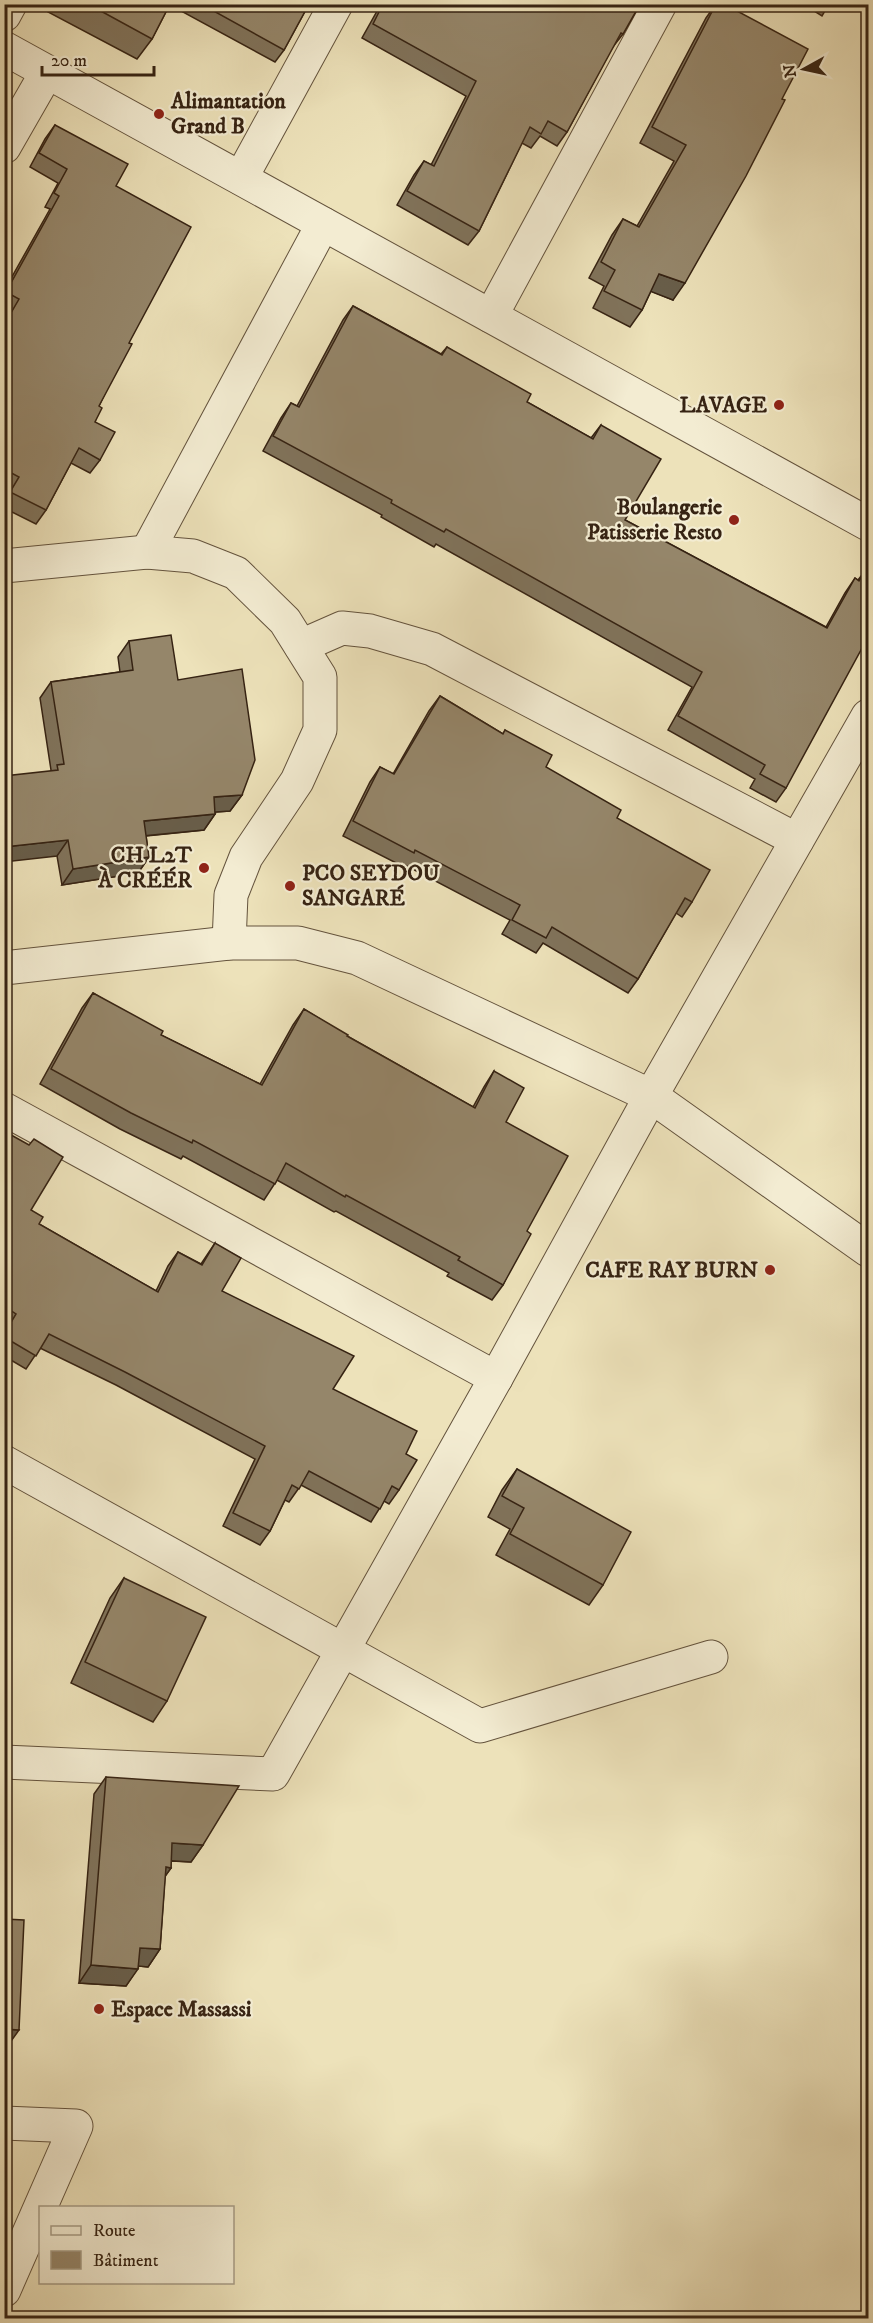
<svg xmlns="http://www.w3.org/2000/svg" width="873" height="2323" viewBox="0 0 873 2323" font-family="'IM FELL DW Pica',serif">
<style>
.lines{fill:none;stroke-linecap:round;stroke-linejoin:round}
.minor-casing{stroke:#64533d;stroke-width:35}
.tertiary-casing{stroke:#64533d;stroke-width:35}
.minor{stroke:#f3ecd2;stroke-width:33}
.tertiary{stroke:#f3ecd2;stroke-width:33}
.wall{fill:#80735b;stroke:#362313;stroke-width:1.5}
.shaded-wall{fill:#685e4a;stroke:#362313;stroke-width:1.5}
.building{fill:#95866a;stroke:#362313;stroke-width:1.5}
.poi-dot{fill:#8f2418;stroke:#f3ecd2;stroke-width:2}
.labels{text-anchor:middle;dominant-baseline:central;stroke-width:4.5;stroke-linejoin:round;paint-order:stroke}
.poi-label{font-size:22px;font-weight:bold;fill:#362313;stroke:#f3ecd2;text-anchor:end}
</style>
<rect width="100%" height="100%" fill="#ede2ba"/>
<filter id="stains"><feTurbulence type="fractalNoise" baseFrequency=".00333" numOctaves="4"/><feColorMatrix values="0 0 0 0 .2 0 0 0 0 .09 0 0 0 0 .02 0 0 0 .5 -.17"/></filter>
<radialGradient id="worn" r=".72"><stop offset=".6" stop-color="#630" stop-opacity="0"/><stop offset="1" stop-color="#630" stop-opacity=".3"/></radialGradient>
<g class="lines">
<defs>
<g id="minor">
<path d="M 4,15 L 10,4"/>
<path d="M 4,147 L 47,72"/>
<path d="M 241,178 L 336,4"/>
<path d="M 491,316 L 660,4"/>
<path d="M 4,566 L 147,552"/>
<path d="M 301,646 L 342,628 L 370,631 L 432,649 L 797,840"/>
<path d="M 229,943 L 231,895 L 246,857 L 297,781 L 320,730 L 320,677 L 285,621 L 236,573 L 193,556 L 147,552 L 323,224"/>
<path d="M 4,968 L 229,943 L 298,943 L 357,958 L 651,1096 L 496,1378 L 273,1774 L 4,1762"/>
<path d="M 4,1109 L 496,1378"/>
<path d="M 4,1462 L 480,1726 L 711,1657"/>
<path d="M 4,2123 L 76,2126 L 4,2290"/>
</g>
<g id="tertiary">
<path d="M 4,48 L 868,524"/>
<path d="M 868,716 L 651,1096 L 868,1250"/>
</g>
</defs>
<use href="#minor" class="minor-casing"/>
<use href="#tertiary" class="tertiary-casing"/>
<use href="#minor" class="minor"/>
<use href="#tertiary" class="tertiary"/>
</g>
<g class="wall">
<path d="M 52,4 L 170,4 L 152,39 L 137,59 L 48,12 Z"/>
<path d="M 184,4 L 309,4 L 284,50 L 275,62 L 181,11 Z"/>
<path d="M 381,4 L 407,4 L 410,6 L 411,4 L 640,4 L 623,34 L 612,48 L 567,132 L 557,146 L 540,136 L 531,148 L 522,143 L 479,231 L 468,245 L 397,205 L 414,175 L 424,161 L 431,165 L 466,96 L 362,38 Z"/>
<path d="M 716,4 L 724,4 L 673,300 L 651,291 L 642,310 L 630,327 L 593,308 L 604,286 L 589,278 L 612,235 L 623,219 L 637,226 L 674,161 L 640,143 L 706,18 Z"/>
<path d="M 803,4 L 829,4 L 822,16 Z"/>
<path d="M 55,125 L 116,186 L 129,343 L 99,406 L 95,422 L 100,460 L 90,473 L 71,463 L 46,510 L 36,524 L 4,508 L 4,499 L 9,491 L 4,488 L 4,321 L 9,312 L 4,310 L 4,291 L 50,209 L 45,207 L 58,183 L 30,167 L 45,139 Z"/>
<path d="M 353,306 L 441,354 L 447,347 L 527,402 L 591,438 L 601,425 L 625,520 L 826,627 L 845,593 L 855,578 L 858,580 L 865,571 L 786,788 L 776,802 L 750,788 L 755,779 L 668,730 L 692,687 L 436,544 L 434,547 L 381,517 L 382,515 L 263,451 L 281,418 L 291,403 L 297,406 L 343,320 Z"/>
<path d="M 129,641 L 178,680 L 242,795 L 230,811 L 215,812 L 215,814 L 204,830 L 146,836 L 149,857 L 138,873 L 62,885 L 57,856 L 51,770 L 40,698 L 51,682 L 120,672 L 118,657 Z"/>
<path d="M 440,696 L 503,734 L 505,730 L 546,767 L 617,818 L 692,902 L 682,917 L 676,913 L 638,979 L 628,993 L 543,943 L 536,953 L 502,934 L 510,920 L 405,865 L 404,867 L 343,836 L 370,782 L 380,767 L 393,774 L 429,711 Z"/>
<path d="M 93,993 L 161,1035 L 260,1084 L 293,1025 L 304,1009 L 347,1036 L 473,1107 L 484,1087 L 494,1071 L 506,1122 L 527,1231 L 503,1285 L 492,1300 L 447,1276 L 449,1273 L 336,1211 L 334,1212 L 277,1180 L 264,1200 L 183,1156 L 181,1159 L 120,1129 L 40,1084 L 82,1008 Z"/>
<path d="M 4,1131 L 31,1210 L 39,1224 L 156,1291 L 168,1266 L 178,1252 L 201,1264 L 215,1243 L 222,1291 L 406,1454 L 399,1490 L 389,1504 L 384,1501 L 371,1522 L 301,1485 L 289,1502 L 285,1500 L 270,1531 L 260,1545 L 223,1526 L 255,1459 L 116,1385 L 40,1348 L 26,1369 L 4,1356 L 4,1331 L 7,1328 L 4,1326 Z"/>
<path d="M 517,1469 L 603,1585 L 589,1605 L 496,1555 L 510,1529 L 488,1517 L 502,1490 Z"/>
<path d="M 124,1578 L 167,1701 L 153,1722 L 71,1683 L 110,1598 Z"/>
<path d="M 106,1777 L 203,1845 L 191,1862 L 171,1861 L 171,1868 L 165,1876 L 160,1949 L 148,1967 L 139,1966 L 126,1986 L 79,1983 L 94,1794 Z"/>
</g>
<g class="shaded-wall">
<path d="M 659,274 L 685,283 L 673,300 L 647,290 Z"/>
<path d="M 242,795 L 230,811 L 202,813 L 214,797 Z"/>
<path d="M 215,814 L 204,830 L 132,837 L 144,821 Z"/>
<path d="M 68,840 L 57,856 L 4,862 L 4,847 Z"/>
<path d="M 149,857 L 138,873 L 62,885 L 73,869 Z"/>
<path d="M 172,1843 L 203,1845 L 191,1862 L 160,1860 Z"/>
<path d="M 166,1867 L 171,1868 L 159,1885 Z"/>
<path d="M 140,1948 L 160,1949 L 148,1967 L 128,1965 Z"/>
<path d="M 91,1965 L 138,1969 L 126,1986 L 79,1983 Z"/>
<path d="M 4,2029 L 19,2030 L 4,2051 Z"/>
</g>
<g class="building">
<path d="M 88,4 L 170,4 L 152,39 Z"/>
<path d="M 201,4 L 309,4 L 284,50 Z"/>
<path d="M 383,4 L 407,4 L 412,7 L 413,4 L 640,4 L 623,34 L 621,33 L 567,132 L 548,121 L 541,134 L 530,127 L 479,231 L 407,191 L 424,161 L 434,166 L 476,81 L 373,24 Z"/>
<path d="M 716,4 L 724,4 L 808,49 L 782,99 L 785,100 L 746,176 L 685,283 L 659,274 L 642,310 L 604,291 L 615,270 L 601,262 L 623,219 L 639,227 L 686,145 L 652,127 Z"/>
<path d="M 822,4 L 829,4 L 828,8 Z"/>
<path d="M 55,125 L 128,164 L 116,186 L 191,227 L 129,343 L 132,344 L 99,406 L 102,408 L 95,422 L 115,432 L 100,460 L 79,448 L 46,510 L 10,492 L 19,477 L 4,469 L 4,379 L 11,368 L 4,365 L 4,340 L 9,332 L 4,330 L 4,325 L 19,299 L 6,292 L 59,196 L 54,193 L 67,169 L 39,153 Z"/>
<path d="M 353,306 L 442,355 L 447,347 L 531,394 L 527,402 L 593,439 L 601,425 L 661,459 L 625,520 L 827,628 L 855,578 L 859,581 L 865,571 L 868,573 L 868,637 L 786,788 L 760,774 L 765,765 L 678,716 L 702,672 L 446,529 L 444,532 L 391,503 L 392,500 L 273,436 L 291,403 L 299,407 Z"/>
<path d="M 171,635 L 178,680 L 242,669 L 255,760 L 242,795 L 214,797 L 215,814 L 144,821 L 149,857 L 73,869 L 68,840 L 4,847 L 4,776 L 58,770 L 57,765 L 64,764 L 51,682 L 133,670 L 129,641 Z"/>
<path d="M 440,696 L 503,734 L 505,730 L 552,755 L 546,767 L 621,810 L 617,818 L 710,870 L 692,902 L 685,898 L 638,979 L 552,927 L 546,938 L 512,920 L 520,905 L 415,850 L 414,853 L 353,821 L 380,767 L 394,774 Z"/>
<path d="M 93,993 L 163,1031 L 161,1035 L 262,1085 L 304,1009 L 348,1035 L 347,1036 L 475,1108 L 494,1071 L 524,1088 L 506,1122 L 568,1156 L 527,1231 L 531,1234 L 503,1285 L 458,1260 L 460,1257 L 346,1195 L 345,1197 L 286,1163 L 275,1184 L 193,1140 L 192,1143 L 131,1113 L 51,1069 Z"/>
<path d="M 4,1131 L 29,1145 L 34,1139 L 63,1157 L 31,1210 L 43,1217 L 39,1224 L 158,1292 L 178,1252 L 202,1265 L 215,1243 L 241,1258 L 222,1291 L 354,1356 L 333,1389 L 417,1431 L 406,1454 L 417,1460 L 399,1490 L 392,1486 L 380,1509 L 309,1471 L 299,1489 L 292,1485 L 270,1531 L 233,1513 L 265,1446 L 125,1372 L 49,1334 L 36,1356 L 4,1337 L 4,1334 L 16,1314 L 4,1306 Z"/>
<path d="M 517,1469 L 631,1532 L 603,1585 L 510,1534 L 524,1508 L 502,1496 Z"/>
<path d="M 124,1578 L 206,1617 L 167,1701 L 85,1662 Z"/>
<path d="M 106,1777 L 239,1786 L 203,1845 L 172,1843 L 171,1868 L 166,1867 L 160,1949 L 140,1948 L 138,1969 L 91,1965 Z"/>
<path d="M 4,1919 L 24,1920 L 19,2030 L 4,2029 Z"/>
</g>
<g class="poi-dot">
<circle cx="159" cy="114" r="6"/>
<circle cx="779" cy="405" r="6"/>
<circle cx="734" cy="520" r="6"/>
<circle cx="204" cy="868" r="6"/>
<circle cx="290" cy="886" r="6"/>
<circle cx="770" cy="1270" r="6"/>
<circle cx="99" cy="2009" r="6"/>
</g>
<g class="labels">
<g class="poi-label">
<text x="171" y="101" text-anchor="start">Alimantation<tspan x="171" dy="25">Grand B</tspan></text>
<text x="767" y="405">LAVAGE</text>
<text x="722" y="507">Boulangerie<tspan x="722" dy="25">Patisserie Resto</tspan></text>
<text x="192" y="855">CH L2T<tspan x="192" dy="25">À CRÉÉR</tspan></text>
<text x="302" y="873" text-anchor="start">PCO SEYDOU<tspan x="302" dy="25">SANGARÉ</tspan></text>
<text x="758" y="1270">CAFE RAY BURN</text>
<text x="111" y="2009" text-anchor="start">Espace Massassi</text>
</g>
</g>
<rect width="873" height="2323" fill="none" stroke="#ede2ba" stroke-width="24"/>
<rect x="6" y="6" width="861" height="2311" fill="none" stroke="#362313" stroke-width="3"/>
<rect x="12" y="12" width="849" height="2299" fill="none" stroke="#362313" stroke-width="1.5"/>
<rect x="39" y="2206" width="195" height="78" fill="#f3ecd2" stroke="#a79c86" stroke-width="1.5"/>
<rect x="51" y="2226" width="30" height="9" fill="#f3ecd2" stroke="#a79c86" stroke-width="1.5"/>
<text x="93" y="2236" font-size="18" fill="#362313">Route</text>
<rect x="51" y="2251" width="30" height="18" fill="#95866a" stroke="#a79c86" stroke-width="1.5"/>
<text x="93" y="2266" font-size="18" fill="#362313">Bâtiment</text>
<g transform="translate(804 69) rotate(262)" stroke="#f3ecd2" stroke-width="4.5" paint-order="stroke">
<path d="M0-4.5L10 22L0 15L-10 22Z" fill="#362313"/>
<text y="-9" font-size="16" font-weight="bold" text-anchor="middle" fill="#362313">N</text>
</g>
<path d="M42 66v9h112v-9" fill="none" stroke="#362313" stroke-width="3"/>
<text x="51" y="66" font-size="18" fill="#362313" stroke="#f3ecd2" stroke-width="4.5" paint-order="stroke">20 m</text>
<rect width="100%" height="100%" filter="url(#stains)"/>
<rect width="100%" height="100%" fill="url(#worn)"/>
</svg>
